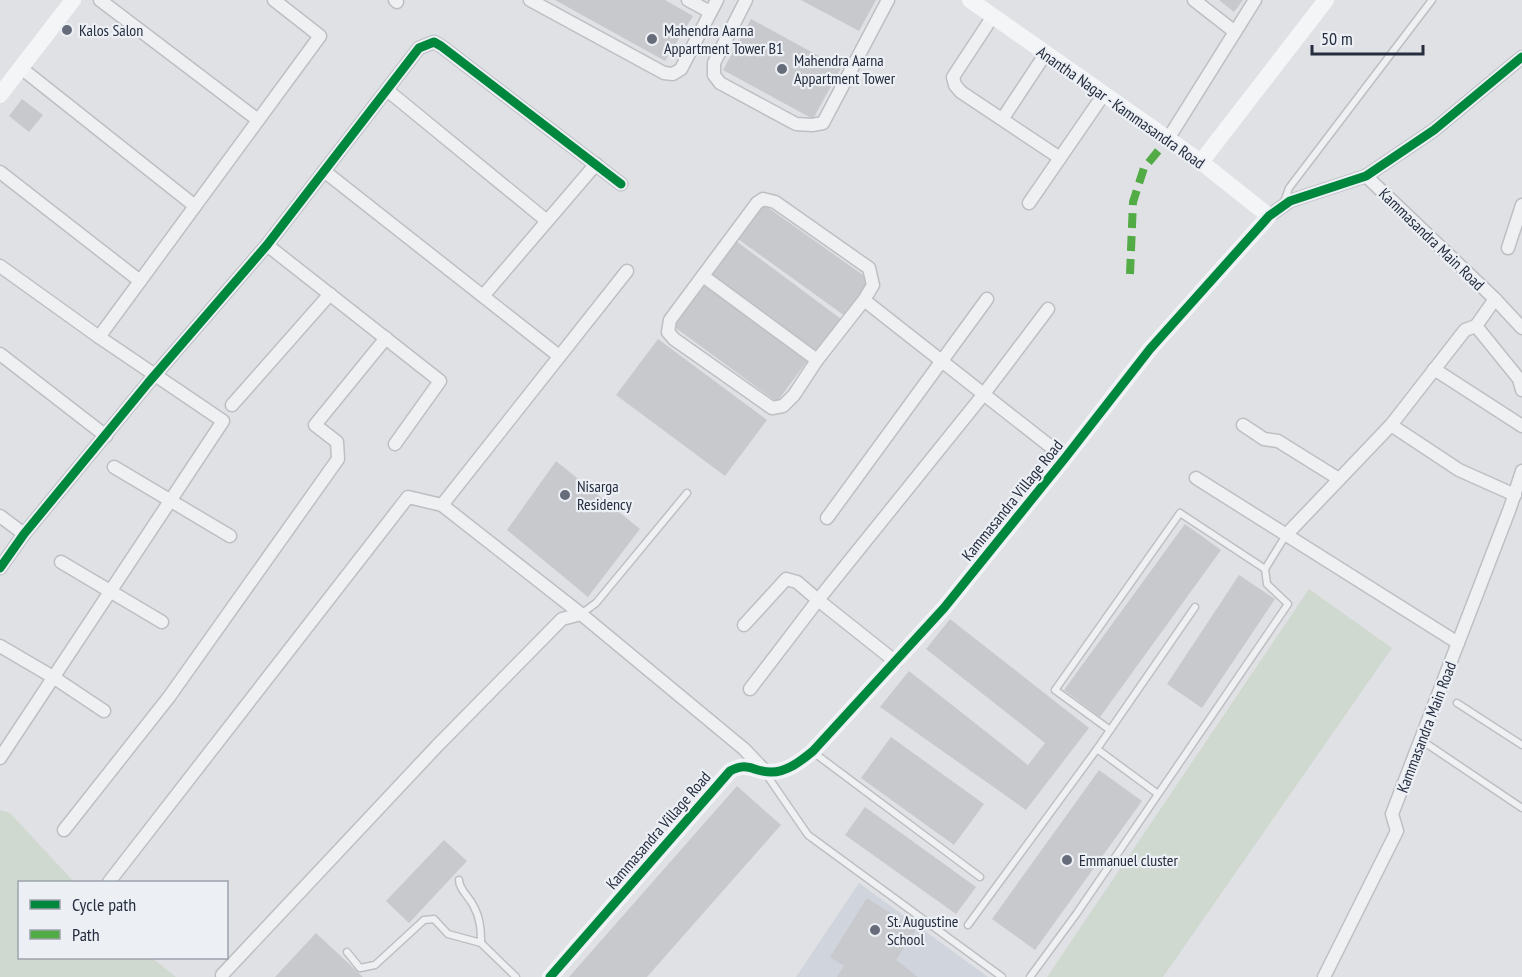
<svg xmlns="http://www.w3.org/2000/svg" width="1522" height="977" viewBox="0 0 1522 977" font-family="'PT Sans Narrow',sans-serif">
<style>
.built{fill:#d0d4dc}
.green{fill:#cfd9cf}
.building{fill:#c8c9cd}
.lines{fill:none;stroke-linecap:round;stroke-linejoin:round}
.lane-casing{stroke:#bebfc3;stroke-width:9}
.street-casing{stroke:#bebfc3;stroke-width:15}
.lane{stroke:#eff0f2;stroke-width:6}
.street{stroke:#eff0f2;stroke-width:12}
.secondary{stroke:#f4f5f6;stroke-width:16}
.quiet{stroke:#53ab46;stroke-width:8;stroke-dasharray:15 8;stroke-linecap:butt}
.cycleway-casing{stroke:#ecf0f5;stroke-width:13}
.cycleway{stroke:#00873e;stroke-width:9}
.poi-dot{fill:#666c79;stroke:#ecf0f5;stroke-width:2}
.labels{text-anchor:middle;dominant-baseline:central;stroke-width:4.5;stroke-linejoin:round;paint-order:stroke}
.poi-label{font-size:16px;fill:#252d3f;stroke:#ecf0f5;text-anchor:start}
.street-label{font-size:16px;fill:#252d3f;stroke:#ecf0f5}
</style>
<rect width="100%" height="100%" fill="#e0e1e5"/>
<path class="built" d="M 859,883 L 988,977 L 796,977 Z"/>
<g class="green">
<path d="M 1309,589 L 1392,648 L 1163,977 L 1047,977 Z"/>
<path d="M 0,810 L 10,813 L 74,882 L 20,882 L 20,958 L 152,958 L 176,977 L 0,977 Z"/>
</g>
<g class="building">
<path d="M 555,0 L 665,0 L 693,16 L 665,61 Z"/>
<path d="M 801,0 L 876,0 L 859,31 Z"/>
<path d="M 1219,0 L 1243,0 L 1234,12 Z"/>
<path d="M 751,19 L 841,68 L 813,119 L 723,70 Z"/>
<path d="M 22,99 L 43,115 L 29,132 L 9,116 Z"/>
<path d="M 763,204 L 870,280 L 845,316 L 738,239 Z"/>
<path d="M 736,241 L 841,319 L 815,355 L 710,277 Z"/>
<path d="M 706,282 L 810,357 L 777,402 L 673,326 Z"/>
<path d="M 658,339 L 767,420 L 725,476 L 616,395 Z"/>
<path d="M 556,461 L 640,529 L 588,597 L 507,530 Z"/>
<path d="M 1185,524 L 1221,550 L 1100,717 L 1064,690 Z"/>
<path d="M 1239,575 L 1275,599 L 1202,708 L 1167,684 Z"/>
<path d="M 950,619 L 1089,728 L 1026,810 L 880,707 L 909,671 L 1028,765 L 1045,743 L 926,649 Z"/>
<path d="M 891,737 L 984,804 L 954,845 L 861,778 Z"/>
<path d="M 1099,770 L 1142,801 L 1035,950 L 992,919 Z"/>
<path d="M 737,786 L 781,825 L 647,977 L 569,977 Z"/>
<path d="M 865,807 L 976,887 L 956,914 L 845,835 Z"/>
<path d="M 444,840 L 467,861 L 409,923 L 386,901 Z"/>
<path d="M 867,898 L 916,929 L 896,960 L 918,977 L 837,977 L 844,966 L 830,957 Z"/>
<path d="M 316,933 L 363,977 L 275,977 Z"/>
</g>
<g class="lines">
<defs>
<g id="lane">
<path d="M 1283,205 L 1289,188 L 1432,0"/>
<path d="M 581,614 L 596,603 L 687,493"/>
<path d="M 1457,703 L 1522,745"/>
<path d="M 1110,730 L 1055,690 L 1180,513 L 1265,569"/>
<path d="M 1421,740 L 1522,808"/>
<path d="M 813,752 L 980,877"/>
<path d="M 766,774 L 808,835 L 1002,977"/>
<path d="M 1158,794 L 1097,749 L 1195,607"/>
<path d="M 459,880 C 459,889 469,897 473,905 C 480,917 481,929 481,943"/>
<path d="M 968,925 L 1097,749"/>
<path d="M 347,952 L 360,968 L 375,965 L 424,920 L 434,919 L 448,934 L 481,943 L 516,977"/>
<path d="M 1030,977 L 1077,913 L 1288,604 L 1267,584 L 1265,569 L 1286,535"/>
</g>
<g id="street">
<path d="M 100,0 L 258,120"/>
<path d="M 395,0 L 397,2"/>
<path d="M 530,0 L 664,73 L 673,74 L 681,69 L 717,0"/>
<path d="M 688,0 L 710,12"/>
<path d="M 746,0 L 714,63 L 714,75 L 720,83 L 796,124 L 812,125 L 823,123 L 888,0"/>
<path d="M 993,16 L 953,77 L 955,85 L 961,92 L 1060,158"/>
<path d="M 1235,32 L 1255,0"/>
<path d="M 21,68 L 195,206"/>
<path d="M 387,90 L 547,221"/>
<path d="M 1003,118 L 1046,53"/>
<path d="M 1168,139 L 1235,32 L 1194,0"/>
<path d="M 324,171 L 559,356"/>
<path d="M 0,172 L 140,281"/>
<path d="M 1366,176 L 1495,299 L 1476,326 L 1519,379 L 1522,390"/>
<path d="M 1029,203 L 1104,94"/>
<path d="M 1269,216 L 1290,201 L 1366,176 L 1434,130 L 1522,57"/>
<path d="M 267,245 L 440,381 L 395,444"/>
<path d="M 1508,248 L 1522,205"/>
<path d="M 0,266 L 99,337 L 223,421 L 0,758"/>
<path d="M 703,276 L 817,360"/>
<path d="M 483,296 L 596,164"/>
<path d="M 1495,299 L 1522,328"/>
<path d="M 864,300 L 873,285 L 869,268 L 775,202 L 763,199 L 757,203 L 670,320 L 668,332 L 674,339 L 772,408 L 783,406 L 794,395 L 817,360 L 864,300 L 1065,458"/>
<path d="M 99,337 L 320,36 L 274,0"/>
<path d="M 0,354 L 106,436"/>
<path d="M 1434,369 L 1522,426"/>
<path d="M 232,405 L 330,294"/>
<path d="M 1243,425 L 1264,439 L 1278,441 L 1339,479"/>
<path d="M 1391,425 L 1459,470 L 1515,495"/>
<path d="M 114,467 L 230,536"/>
<path d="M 1196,478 L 1458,643"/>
<path d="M 442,505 L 627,271"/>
<path d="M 0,516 L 24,534"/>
<path d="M 827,518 L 987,299"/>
<path d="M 1286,535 L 1391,425 L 1465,330 L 1476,326"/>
<path d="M 61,562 L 162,622"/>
<path d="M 0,568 L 24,534 L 148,383 L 267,245 L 419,48 L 434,42 L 441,46 L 621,184"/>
<path d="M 744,625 L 786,579 L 797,582 L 818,600 L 750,689"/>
<path d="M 0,646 L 53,677 L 104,711"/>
<path d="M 896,662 L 818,600 L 983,395 L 1048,309"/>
<path d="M 64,830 L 169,697 L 338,459 L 337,442 L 315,425 L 386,338"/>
<path d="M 109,882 L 408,497 L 442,505 L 581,614"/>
<path d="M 222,975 L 437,746 L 562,619 L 581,614 L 744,749 L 764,770"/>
<path d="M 1324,977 L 1397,831 L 1392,814 L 1510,508 L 1522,471"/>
</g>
</defs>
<use href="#lane" class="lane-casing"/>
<use href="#street" class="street-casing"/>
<use href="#lane" class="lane"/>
<use href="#street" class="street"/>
<g class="secondary">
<path d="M 0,95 L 73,0"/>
<path d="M 1201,162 L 1326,0"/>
<path d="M 550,977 L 730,771 C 749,761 752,772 771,772 C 787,772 801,761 813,751 L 944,608 L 1065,458 L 1150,349 L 1269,216 L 1201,162 L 970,0"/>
</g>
<path class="quiet" d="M 1130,274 L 1133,202 L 1144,168 L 1168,139"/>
<defs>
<g id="cycleway">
<path d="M 0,568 L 24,534 L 148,383 L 267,245 L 419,48 L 434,42 L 441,46 L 621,184"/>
<path d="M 550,977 L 730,771 C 749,761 752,772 771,772 C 787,772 801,761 813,751 L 944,608 L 1065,458 L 1150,349 L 1269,216 L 1290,201 L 1366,176 L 1434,130 L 1522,57"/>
</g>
</defs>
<use href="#cycleway" class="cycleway-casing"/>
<use href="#cycleway" class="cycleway"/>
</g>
<g class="poi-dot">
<circle cx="67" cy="30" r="6"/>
<circle cx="652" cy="39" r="6"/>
<circle cx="782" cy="69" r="6"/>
<circle cx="565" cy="495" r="6"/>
<circle cx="1067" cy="860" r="6"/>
<circle cx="875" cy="930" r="6"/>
</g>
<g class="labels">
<g class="poi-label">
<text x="79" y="30">Kalos Salon</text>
<text x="664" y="30">Mahendra Aarna<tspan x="664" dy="18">Appartment Tower B1</tspan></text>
<text x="794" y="60">Mahendra Aarna<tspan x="794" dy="18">Appartment Tower</tspan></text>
<text x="577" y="486">Nisarga<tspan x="577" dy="18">Residency</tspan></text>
<text x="1079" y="860">Emmanuel cluster</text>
<text x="887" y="921">St. Augustine<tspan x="887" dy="18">School</tspan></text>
</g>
<g class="street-label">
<text transform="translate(1121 107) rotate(35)">Anantha Nagar - Kammasandra Road</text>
<text transform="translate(1432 239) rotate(44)">Kammasandra Main Road</text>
<text transform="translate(1012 500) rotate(-51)">Kammasandra Village Road</text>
<text transform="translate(1426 727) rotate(-69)">Kammasandra Main Road</text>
<text transform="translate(658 830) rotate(-49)">Kammasandra Village Road</text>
</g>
</g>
<rect x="18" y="881" width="210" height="78" fill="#ecf0f5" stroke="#9ca2ac" stroke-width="1.5"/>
<rect x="30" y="900" width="30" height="9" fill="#00873e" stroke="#9ca2ac" stroke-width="1.5"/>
<text x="72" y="911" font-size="18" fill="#252d3f">Cycle path</text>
<rect x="30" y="930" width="30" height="9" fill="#53ab46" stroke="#9ca2ac" stroke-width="1.5"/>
<text x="72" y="941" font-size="18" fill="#252d3f">Path</text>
<path d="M1312 45v9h111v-9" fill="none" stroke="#252d3f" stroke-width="3"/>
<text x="1321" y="45" font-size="18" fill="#252d3f" stroke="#ecf0f5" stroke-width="4.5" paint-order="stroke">50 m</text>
</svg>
